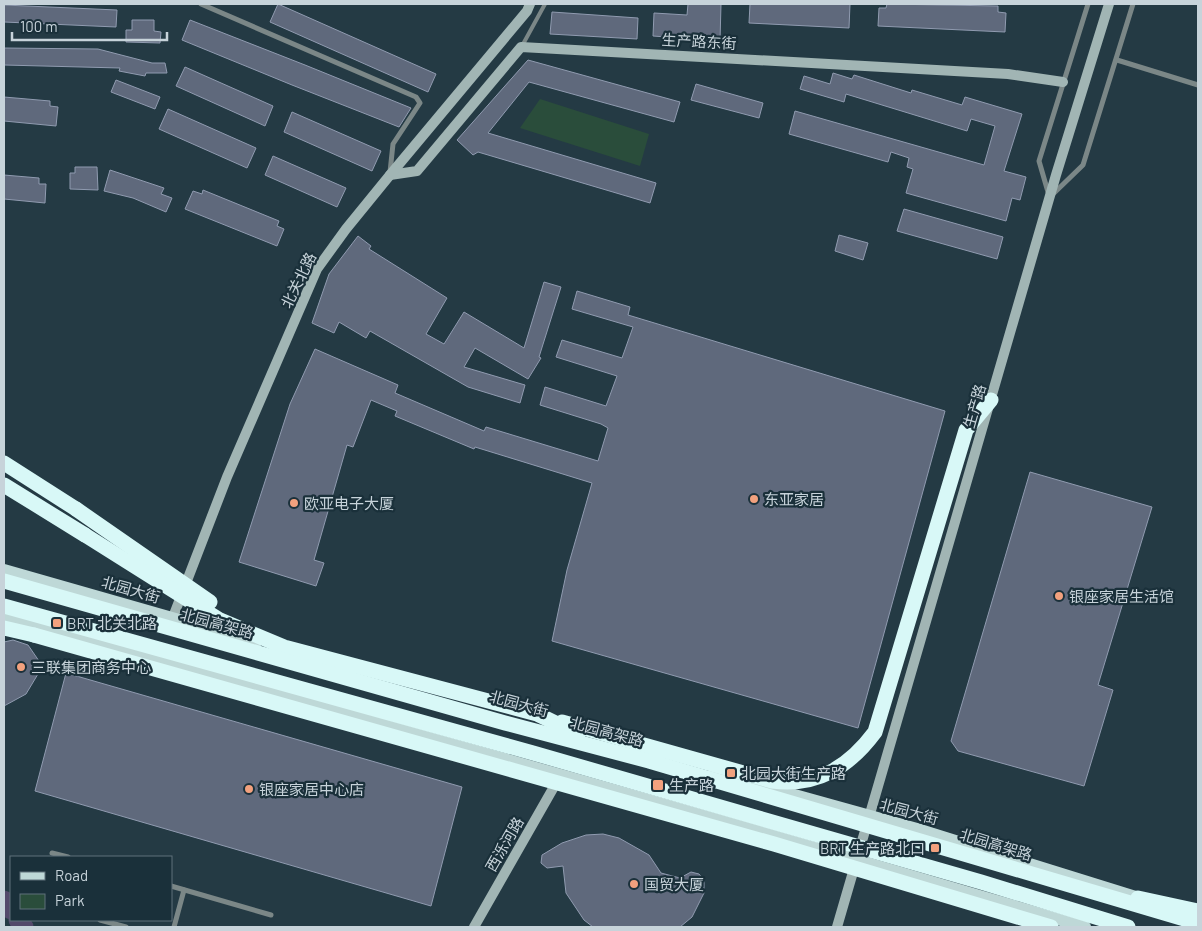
<svg xmlns="http://www.w3.org/2000/svg" width="1202" height="931" viewBox="0 0 1202 931" font-family="Barlow,'Noto Sans SC',sans-serif">
<style>
.green{fill:#2a4d3b}
.lines{fill:none;stroke-linecap:round;stroke-linejoin:round}
.river{stroke:#54496b;stroke-width:19}
.building{fill:#5f697c;stroke:#909bb0}
.lane{stroke:#7b8787;stroke-width:4}
.street{stroke:#7b8787;stroke-width:5}
.secondary{stroke:#a1b5b4;stroke-width:10}
.primary{stroke:#bed8d7;stroke-width:12}
.highway{stroke:#d8f8f7;stroke-width:15}
.highway-bridge{stroke:#d8f8f7;stroke-width:15}
.poi-dot{fill:#f2a17e;stroke:#1a303a;stroke-width:2}
.labels{text-anchor:middle;dominant-baseline:central;stroke-width:4.5;stroke-linejoin:round;paint-order:stroke}
.street-label{font-size:15px;fill:#c7d3da;stroke:#1a303a}
.poi-label{font-size:15px;fill:#c7d3da;stroke:#1a303a;text-anchor:start}
</style>
<rect width="100%" height="100%" fill="#243a44"/>
<path class="green" d="M 540,99 L 649,134 L 640,166 L 520,128 Z"/>
<g class="lines">
<g class="river">
<path d="M 4,900 L 11,910"/>
<path d="M 18,920 L 24,927"/>
</g>
</g>
<g class="building">
<path d="M 278,4 L 436,74 L 428,92 L 270,22 Z"/>
<path d="M 688,4 L 721,4 L 720,41 L 653,36 L 654,13 L 687,15 Z"/>
<path d="M 750,4 L 850,4 L 849,28 L 749,23 Z"/>
<path d="M 887,4 L 998,6 L 998,12 L 1006,13 L 1005,32 L 878,26 L 879,8 L 886,8 Z"/>
<path d="M 4,5 L 117,10 L 116,27 L 4,22 Z"/>
<path d="M 552,12 L 638,18 L 637,39 L 550,34 Z"/>
<path d="M 132,20 L 154,20 L 154,31 L 161,32 L 160,43 L 126,42 L 126,30 L 132,30 Z"/>
<path d="M 190,20 L 305,65 L 411,108 L 399,127 L 292,85 L 182,40 Z"/>
<path d="M 4,48 L 98,49 L 152,63 L 165,63 L 167,73 L 146,73 L 145,76 L 119,71 L 120,68 L 4,65 Z"/>
<path d="M 528,60 L 680,102 L 674,122 L 529,82 L 488,133 L 656,183 L 650,203 L 478,152 L 473,155 L 457,140 Z"/>
<path d="M 185,67 L 273,106 L 265,126 L 176,86 Z"/>
<path d="M 833,73 L 852,79 L 854,75 L 911,93 L 912,90 L 962,105 L 965,97 L 1022,114 L 1004,171 L 1026,177 L 1020,200 L 1012,198 L 1006,221 L 906,193 L 913,169 L 907,167 L 909,158 L 891,152 L 888,162 L 789,134 L 795,111 L 984,165 L 995,126 L 971,119 L 967,131 L 846,94 L 844,102 L 800,89 L 804,76 L 830,84 Z"/>
<path d="M 116,80 L 160,97 L 155,109 L 111,92 Z"/>
<path d="M 696,84 L 763,103 L 759,118 L 691,100 Z"/>
<path d="M 4,97 L 50,101 L 50,106 L 58,107 L 56,126 L 4,121 Z"/>
<path d="M 168,109 L 256,148 L 247,168 L 159,129 Z"/>
<path d="M 292,112 L 381,151 L 372,171 L 284,132 Z"/>
<path d="M 273,156 L 346,188 L 337,207 L 265,175 Z"/>
<path d="M 75,167 L 97,167 L 98,190 L 70,189 L 70,173 L 75,173 Z"/>
<path d="M 110,170 L 164,188 L 161,194 L 172,198 L 166,212 L 133,198 L 104,191 Z"/>
<path d="M 4,175 L 39,178 L 39,184 L 46,184 L 45,203 L 4,199 Z"/>
<path d="M 203,190 L 279,221 L 277,226 L 284,229 L 277,246 L 185,209 L 193,191 L 202,194 Z"/>
<path d="M 904,209 L 1003,237 L 997,259 L 897,231 Z"/>
<path d="M 839,235 L 868,243 L 863,260 L 835,251 Z"/>
<path d="M 358,236 L 371,246 L 369,249 L 447,298 L 426,334 L 444,344 L 464,312 L 524,348 L 544,282 L 561,287 L 539,357 L 541,358 L 528,379 L 475,348 L 464,367 L 525,385 L 520,403 L 468,387 L 370,331 L 366,338 L 339,322 L 334,333 L 312,323 L 329,274 Z"/>
<path d="M 577,291 L 630,307 L 628,315 L 945,411 L 858,728 L 552,641 L 567,570 L 592,483 L 475,447 L 474,449 L 395,416 L 397,411 L 371,400 L 353,447 L 347,445 L 314,560 L 324,563 L 316,586 L 239,562 L 290,404 L 315,349 L 398,385 L 395,393 L 484,431 L 486,427 L 598,461 L 608,428 L 601,424 L 540,405 L 545,387 L 606,406 L 617,376 L 556,357 L 562,340 L 622,358 L 633,327 L 572,309 Z"/>
<path d="M 1030,472 L 1152,507 L 1098,685 L 1113,690 L 1084,786 L 958,751 L 951,741 Z"/>
<path d="M 13,640 L 28,645 L 39,661 L 38,674 L 26,694 L 4,706 L 4,642 Z"/>
<path d="M 66,673 L 462,787 L 431,906 L 35,791 Z"/>
<path d="M 603,834 L 619,838 L 649,855 L 661,873 L 680,878 L 691,872 L 699,874 L 704,880 L 704,893 L 692,917 L 680,927 L 593,927 L 584,920 L 566,893 L 563,866 L 547,868 L 541,863 L 542,855 L 562,843 L 586,835 Z"/>
</g>
<g class="lines">
<path class="lane" d="M 522,46 L 545,4"/>
<g class="street">
<path d="M 201,4 L 416,97 L 420,103 L 393,144 L 390,172"/>
<path d="M 1117,60 L 1198,85"/>
<path d="M 1048,192 L 1039,161 L 1088,4"/>
<path d="M 1052,195 L 1083,165 L 1133,4"/>
<path d="M 52,853 L 68,857"/>
<path d="M 171,886 L 271,915"/>
<path d="M 100,920 L 126,927"/>
<path d="M 174,927 L 184,890"/>
</g>
<g class="secondary">
<path d="M 390,175 L 417,171 L 521,47 L 1008,74 L 1063,82"/>
<path d="M 173,617 L 227,477 L 317,269 L 346,229 L 390,175 L 527,11 L 530,4"/>
<path d="M 474,927 L 559,778"/>
<path d="M 837,927 L 1056,175 L 1109,4"/>
</g>
<g class="primary">
<path d="M 4,570 L 256,642"/>
<path d="M 4,617 L 744,827 L 1085,927"/>
<path d="M 715,773 L 917,829 L 1142,899"/>
</g>
<g class="highway">
<path d="M 4,463 L 76,509"/>
<path d="M 4,485 L 85,535"/>
<path d="M 4,628 L 34,635"/>
<path d="M 562,722 L 772,781 C 817,787 849,767 875,732 L 966,430 L 991,400"/>
<path d="M 1138,898 L 1198,911"/>
</g>
<g class="highway-bridge">
<path d="M 76,509 L 210,602"/>
<path d="M 85,535 L 220,620 L 284,647 L 537,714 L 578,734"/>
<path d="M 4,581 L 505,723 L 649,761 L 1198,923"/>
<path d="M 4,606 L 533,753 L 981,882 L 1128,927"/>
<path d="M 34,635 L 774,844 L 1051,927"/>
</g>
</g>
<g class="poi-dot">
<circle cx="754" cy="499" r="5"/>
<circle cx="294" cy="503" r="5"/>
<circle cx="1059" cy="596" r="5"/>
<rect x="52" y="618" width="10" height="10" rx="2.5"/>
<circle cx="21" cy="667" r="5"/>
<rect x="726" y="768" width="10" height="10" rx="2.5"/>
<rect x="652" y="779" width="12" height="12" rx="2.5"/>
<circle cx="249" cy="789" r="5"/>
<rect x="930" y="843" width="10" height="10" rx="2.5"/>
<circle cx="634" cy="884" r="5"/>
</g>
<g class="labels">
<g class="street-label">
<text transform="translate(699 41) rotate(3)">生产路东街</text>
<text transform="translate(298 280) rotate(-64)">北关北路</text>
<text transform="translate(974 406) rotate(-74)">生产路</text>
<text transform="translate(131 589) rotate(16)">北园大街</text>
<text transform="translate(217 623) rotate(15)">北园高架路</text>
<text transform="translate(519 703) rotate(15)">北园大街</text>
<text transform="translate(607 731) rotate(15)">北园高架路</text>
<text transform="translate(909 811) rotate(15)">北园大街</text>
<text transform="translate(504 844) rotate(-60)">西泺河路</text>
<text transform="translate(996 844) rotate(17)">北园高架路</text>
</g>
<g class="poi-label">
<text x="764" y="499">东亚家居</text>
<text x="304" y="503">欧亚电子大厦</text>
<text x="1069" y="596">银座家居生活馆</text>
<text x="67" y="623">BRT 北关北路</text>
<text x="31" y="667">三联集团商务中心</text>
<text x="741" y="773">北园大街生产路</text>
<text x="669" y="785">生产路</text>
<text x="259" y="789">银座家居中心店</text>
<text x="925" y="848" text-anchor="end">BRT 生产路北口</text>
<text x="644" y="884">国贸大厦</text>
</g>
</g>
<rect width="1202" height="931" fill="none" stroke="#c7d3da" stroke-width="10"/>
<rect x="10" y="856" width="162" height="65" fill="#1a303a" stroke="#5f717a"/>
<rect x="20" y="872" width="25" height="8" fill="#bed8d7" stroke="#5f717a"/>
<text x="55" y="881" font-size="15" fill="#c7d3da">Road</text>
<rect x="20" y="894" width="25" height="15" fill="#2a4d3b" stroke="#5f717a"/>
<text x="55" y="906" font-size="15" fill="#c7d3da">Park</text>
<path d="M12 32v8h155v-8" fill="none" stroke="#c7d3da" stroke-width="2.5"/>
<text x="20" y="32" font-size="15" fill="#c7d3da" stroke="#1a303a" stroke-width="4" paint-order="stroke">100 m</text>
</svg>
